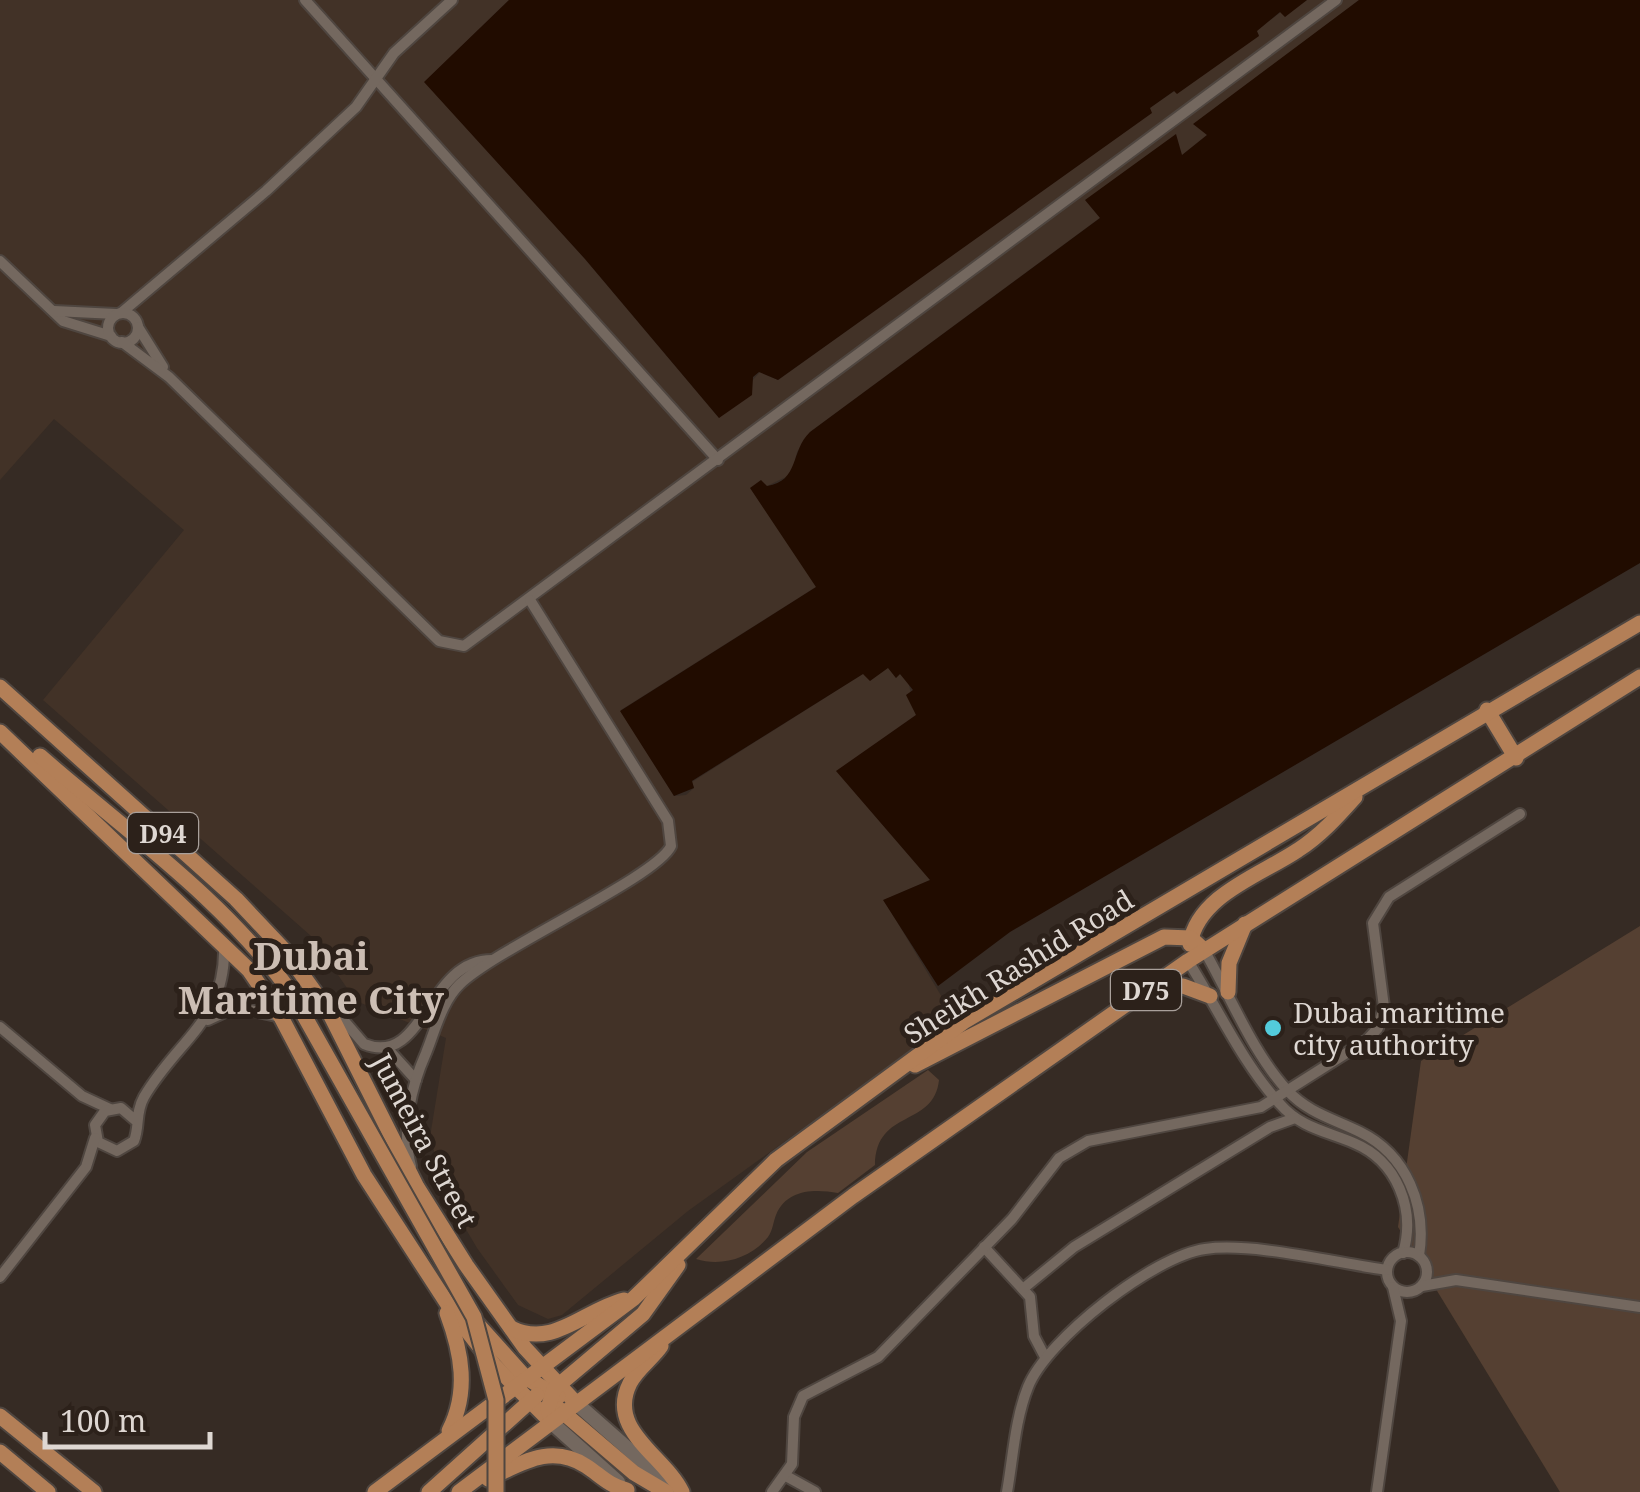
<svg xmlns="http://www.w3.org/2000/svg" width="1640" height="1492" viewBox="0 0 1640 1492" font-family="'Noto Serif',serif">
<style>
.built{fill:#423227}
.green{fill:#554032}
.water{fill:#210c00}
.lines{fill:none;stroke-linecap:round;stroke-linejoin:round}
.street-casing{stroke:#4f4640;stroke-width:14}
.secondary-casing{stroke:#4f4640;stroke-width:18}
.primary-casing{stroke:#4f4640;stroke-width:19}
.street{stroke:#74685f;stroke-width:10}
.secondary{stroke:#74685f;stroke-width:14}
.primary{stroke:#b37f57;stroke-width:15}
.primary-bridge-casing{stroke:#4f4640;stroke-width:19;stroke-linecap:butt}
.primary-bridge{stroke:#b37f57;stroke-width:15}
.poi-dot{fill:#53cbdb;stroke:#2c211a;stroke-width:4}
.labels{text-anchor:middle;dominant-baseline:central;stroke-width:10;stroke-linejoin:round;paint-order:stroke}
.shield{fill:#2c211a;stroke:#a9a09b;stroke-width:2.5}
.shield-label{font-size:25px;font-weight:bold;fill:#ded7d2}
.street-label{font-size:28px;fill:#ded7d2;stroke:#2c211a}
.poi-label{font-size:28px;fill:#ded7d2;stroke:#2c211a;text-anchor:start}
.district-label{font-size:38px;font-weight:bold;fill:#ccbeb4;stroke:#2c211a}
</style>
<rect width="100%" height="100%" fill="#362b24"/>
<path class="built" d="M 0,0 L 509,0 L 425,82 L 585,259 L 719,418 L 760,372 L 778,380 L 1151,113 L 1149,108 L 1259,35 L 1256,31 L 1281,12 L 1285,16 L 1307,0 L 1359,0 L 1299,46 L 1203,130 L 1207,135 L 1181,156 L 1096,210 L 1101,217 L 810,432 L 797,452 L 792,474 L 767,486 L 816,587 L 621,710 L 674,796 L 686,795 L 694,788 L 692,782 L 864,673 L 888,667 L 896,678 L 900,674 L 908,681 L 916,715 L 837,771 L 930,880 L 884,900 L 955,1019 L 688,1211 L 562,1315 L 548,1319 L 518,1305 L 477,1248 L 447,1197 L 430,1137 L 446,1038 L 356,1001 L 311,936 L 43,700 L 184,530 L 54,419 L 0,480 Z"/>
<g class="green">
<path d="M 1640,926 L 1640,1492 L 1560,1492 L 1398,1227 L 1421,1061 Z"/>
<path d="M 928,1070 L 939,1080 C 934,1128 876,1108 875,1165 L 838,1193 C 814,1189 787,1189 776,1215 C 773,1222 773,1230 768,1237 C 751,1258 722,1267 696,1259 L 807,1152 Z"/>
</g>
<g class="water">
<path d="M 509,0 L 1307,0 L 1285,17 L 1280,12 L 1257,31 L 1259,36 L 1177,94 L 1174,91 L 1150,108 L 1152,113 L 778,380 L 759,372 L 753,377 L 752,395 L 719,418 L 585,259 L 424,82 Z"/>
<path d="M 1359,0 L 1640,0 L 1640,563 L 1010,932 L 938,986 L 883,900 L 930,880 L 836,771 L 916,715 L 906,695 L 913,690 L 900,674 L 896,678 L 888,668 L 870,681 L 863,674 L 692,781 L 694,788 L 674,796 L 620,711 L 816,587 L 750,488 L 761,480 L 767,486 C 800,481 790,451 810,432 L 1100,218 L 1085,200 L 1176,134 L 1182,155 L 1207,135 L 1193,124 Z"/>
</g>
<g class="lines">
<defs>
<g id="street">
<path d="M 305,0 L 718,460"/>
<path d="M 0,261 L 63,321 L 111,336"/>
<path d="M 54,311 L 116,314"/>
<path d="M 121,313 L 266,191 L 356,107 L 394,53 L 452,0"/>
<circle cx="123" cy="328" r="15"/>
<path d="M 138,327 L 163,367"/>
<path d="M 122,342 L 169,377 L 439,641 L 464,646 L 1336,0"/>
<path d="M 1204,950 C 1230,995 1252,1052 1287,1090 C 1308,1113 1334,1119 1360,1132 C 1407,1155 1427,1206 1419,1256"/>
<path d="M 1188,961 C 1217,1007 1243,1064 1280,1104 C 1301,1128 1326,1131 1354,1143 C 1397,1161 1416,1209 1403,1253"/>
<path d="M 334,1009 L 364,1044 C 425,1068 426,960 492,960"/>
<path d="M 208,1020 L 236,1007 L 281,1017"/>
<path d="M 0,1027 L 82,1096 L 110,1109"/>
<path d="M 387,1048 L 416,1080"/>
<path d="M 135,1120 L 121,1108 L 105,1111 L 95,1125 L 98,1142 L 117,1151 L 134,1141 C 140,1125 135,1113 144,1097 C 178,1039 227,1020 224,944"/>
<path d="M 411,1166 C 401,1129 411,1087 426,1053 C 435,1031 442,1001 460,984 C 499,947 657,877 671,846 L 668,821 L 530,600"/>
<path d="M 984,1247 L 1030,1297 L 1034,1336 L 1045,1357"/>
<circle cx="1407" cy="1272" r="20"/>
<path d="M 0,1277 L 86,1167 L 95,1138"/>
<path d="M 1422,1286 L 1456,1280 L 1640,1307"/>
<path d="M 1024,1288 L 1074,1247 L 1270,1127 L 1295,1118"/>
<path d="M 786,1476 L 815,1492"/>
<path d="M 772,1492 L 792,1464 L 794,1417 L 803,1396 L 878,1357 L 1012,1219 L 1059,1158 L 1088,1141 L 1261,1107 L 1367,1040 L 1378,1028 L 1384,1007 L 1373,923 L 1389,897 L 1520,814"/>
<path d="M 1007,1492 C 1013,1458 1015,1419 1028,1387 C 1047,1339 1154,1256 1205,1249 C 1253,1242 1336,1263 1387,1270"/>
<path d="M 1377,1492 L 1401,1321 L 1393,1287"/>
</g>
<g id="secondary">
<path d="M 576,1403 L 677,1492"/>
<path d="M 551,1422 L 618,1482"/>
</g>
<g id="primary">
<path d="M 0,687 L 236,899 L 285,951 L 329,1012 L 417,1187 L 466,1265 L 525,1348 L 576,1403"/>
<path d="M 1487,710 L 1516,758"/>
<path d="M 0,732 L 249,970 L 281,1017 L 364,1175 L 454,1314 L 494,1365 L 551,1422"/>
<path d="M 40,756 C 127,832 224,899 292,994"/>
<path d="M 1190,944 C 1198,895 1261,875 1298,850 C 1320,836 1338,816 1355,797"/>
<path d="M 1151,992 L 1183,986 L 1210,996"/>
<path d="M 1228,992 L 1229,963 L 1245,924"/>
<path d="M 915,1065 L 1164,937 L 1191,938 L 1204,950"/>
<path d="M 447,1313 C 462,1353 469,1392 449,1431"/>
<path d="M 473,1319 L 525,1377 L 558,1397"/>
<path d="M 511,1328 C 553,1349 584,1310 624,1300"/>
<path d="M 661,1346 C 652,1359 637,1369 630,1383 C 606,1430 665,1456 682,1492"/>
<path d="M 559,1409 L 634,1473 L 666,1492"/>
<path d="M 0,1416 L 94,1492"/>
<path d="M 551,1422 L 548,1408 L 554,1389 L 643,1314 L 678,1265"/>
<path d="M 0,1452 L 48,1492"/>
<path d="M 488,1479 C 521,1464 550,1443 586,1466 C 600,1475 609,1486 627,1490"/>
<path d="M 375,1492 L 633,1299 L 776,1160 L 965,1021 L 1640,623"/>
<path d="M 429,1492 L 537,1395"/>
<path d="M 459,1492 L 853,1196 L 1188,961 L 1640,677"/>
</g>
</defs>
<use href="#street" class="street-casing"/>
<use href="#secondary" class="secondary-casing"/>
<use href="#primary" class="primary-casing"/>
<use href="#street" class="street"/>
<use href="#secondary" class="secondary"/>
<use href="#primary" class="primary"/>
<defs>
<path id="primary-bridge" d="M 292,994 L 474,1317 L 496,1400 L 496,1492"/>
</defs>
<use href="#primary-bridge" class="primary-bridge-casing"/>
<use href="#primary-bridge" class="primary-bridge"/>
</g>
<circle class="poi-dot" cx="1273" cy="1028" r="10"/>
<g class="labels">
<g class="shield">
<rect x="128" y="813" width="70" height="40" rx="8"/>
<rect x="1111" y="970" width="70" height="40" rx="8"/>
</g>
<g class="shield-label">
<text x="163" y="833">D94</text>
<text x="1146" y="990">D75</text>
</g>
<g class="street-label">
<text transform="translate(1018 966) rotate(-32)">Sheikh Rashid Road</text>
<text transform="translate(425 1140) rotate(62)">Jumeira Street</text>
</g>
<g class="poi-label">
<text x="1293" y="1012">Dubai maritime<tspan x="1293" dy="32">city authority</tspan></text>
</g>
<g class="district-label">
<text x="311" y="955">Dubai<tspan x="311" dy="44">Maritime City</tspan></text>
</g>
</g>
<path d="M45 1432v15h165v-15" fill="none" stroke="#ded7d2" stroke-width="5"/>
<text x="60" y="1432" font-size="30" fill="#ded7d2" stroke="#2c211a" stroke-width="8" paint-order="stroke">100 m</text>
</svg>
